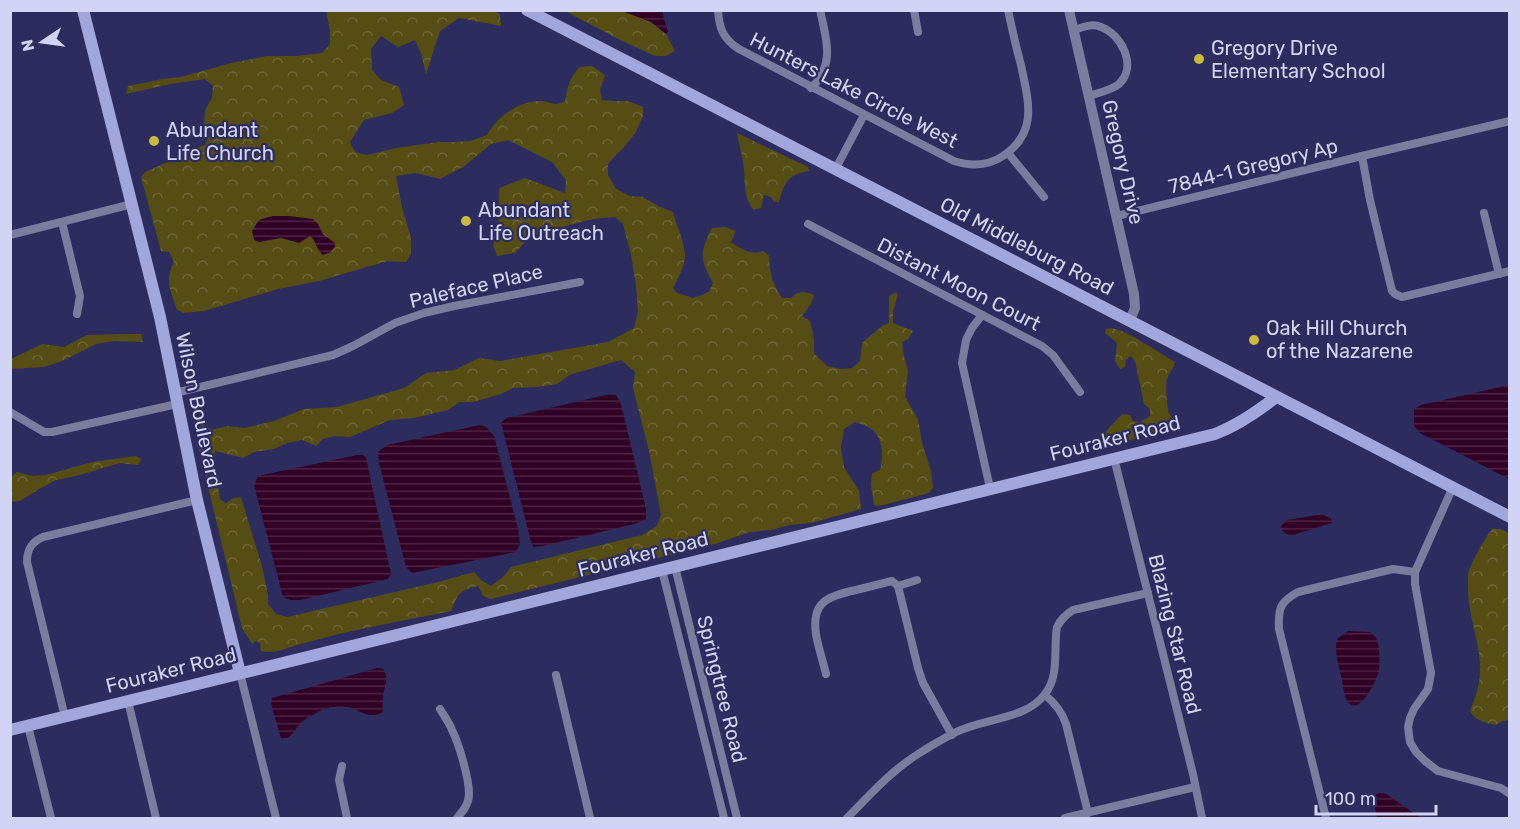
<svg xmlns="http://www.w3.org/2000/svg" width="1520" height="829" viewBox="0 0 1520 829" font-family="Rubik,sans-serif">
<style>
.forest{fill:url(#forest-crowns);fill-rule:evenodd}
.water{fill:url(#water-rules)}
.lines{fill:none;stroke-linecap:round;stroke-linejoin:round}
.minor{stroke:#7b7d9f;stroke-width:8}
.tertiary{stroke:#7b7d9f;stroke-width:10}
.secondary{stroke:#a2a6db;stroke-width:12}
.poi-dot{fill:#cbba39;stroke:#2d2c5f;stroke-width:2}
.labels{text-anchor:middle;dominant-baseline:central;stroke-width:4.5;stroke-linejoin:round;paint-order:stroke}
.poi-label{font-size:20px;fill:#d1d4f4;stroke:#2d2c5f;text-anchor:start}
.street-label{font-size:20px;fill:#d1d4f4;stroke:#2d2c5f}
</style>
<defs>
<pattern id="forest-crowns" width="20" height="18" patternUnits="userSpaceOnUse" patternTransform="scale(1.5)"><rect width="20" height="18" fill="#554d13"/><path d="M2 6a3 3 0 1 1 6 0M12 15a3 3 0 1 1 6 0" fill="none" stroke="#6c6636"/></pattern>
<pattern id="water-rules" width="6" height="5" patternUnits="userSpaceOnUse" patternTransform="scale(1.5)"><rect width="6" height="5" fill="#310025"/><path d="M0 2.5h6" fill="none" stroke="#4e2445"/></pattern>
</defs>
<rect width="100%" height="100%" fill="#2d2c5f"/>
<g class="forest">
<path d="M 622,10 L 651,22 L 666,34 L 675,51 L 666,56 L 655,56 L 622,41 L 565,11 Z"/>
<path d="M 326,11 L 493,11 L 500,14 L 501,26 L 459,18 L 440,31 L 426,74 L 421,53 L 415,40 L 398,47 L 381,36 L 371,49 L 372,70 L 381,80 L 399,87 L 404,105 L 392,113 L 364,120 L 350,142 L 355,152 L 367,155 L 396,148 L 438,142 L 453,142 L 470,141 L 487,135 C 497,117 516,103 537,101 C 544,100 550,104 556,104 C 559,104 562,102 565,101 C 568,86 569,78 580,67 L 592,66 L 605,75 L 600,90 L 602,100 L 615,101 L 628,101 L 643,107 L 643,116 L 636,132 L 626,145 L 616,155 L 608,164 L 608,175 L 616,189 L 630,196 L 643,197 L 658,206 L 673,212 C 677,226 684,241 685,255 C 685,266 678,278 673,288 L 677,293 L 693,298 L 709,292 L 713,283 C 700,259 699,253 712,228 L 725,227 L 736,231 L 731,242 C 742,249 751,256 764,251 L 769,256 C 770,274 772,283 782,298 L 791,298 C 798,290 805,292 814,295 L 811,304 L 802,316 L 810,321 L 814,339 L 814,353 L 827,366 L 841,369 L 852,368 L 860,361 L 862,343 L 882,326 L 889,323 L 889,296 L 896,292 L 898,295 L 893,311 L 893,323 L 913,331 L 908,339 L 902,342 L 903,352 L 908,371 L 905,397 L 918,419 L 922,443 L 931,471 L 933,487 L 929,493 L 879,506 L 874,505 L 871,485 L 872,473 L 880,470 C 884,456 883,436 870,428 C 866,425 860,424 855,422 L 844,429 L 841,447 L 844,467 L 859,491 L 861,509 L 811,523 L 789,525 L 771,530 L 750,532 L 715,544 L 491,599 L 483,596 L 478,586 C 459,590 458,594 451,611 C 401,621 350,630 301,644 C 289,647 273,655 261,651 L 260,643 L 256,641 L 252,644 L 242,628 L 198,445 L 196,431 L 196,422 L 200,421 L 205,426 L 212,430 L 227,426 L 244,428 L 274,421 L 304,409 L 337,407 L 404,388 L 426,373 L 454,370 L 479,358 L 500,361 L 608,342 L 634,328 L 638,311 L 636,285 L 631,255 L 623,224 L 615,217 L 593,219 L 542,232 L 526,241 L 515,253 L 497,256 L 493,245 L 498,227 L 499,188 L 525,178 L 565,193 L 566,180 L 552,162 L 508,140 L 491,144 L 463,167 L 440,179 L 416,173 L 396,176 L 402,207 L 411,238 L 411,254 L 406,262 L 387,261 L 319,281 L 278,289 L 204,311 L 184,313 L 177,310 C 171,291 164,281 174,262 L 169,252 L 161,251 L 141,177 L 145,172 L 172,160 L 182,152 L 205,145 L 208,138 L 204,125 L 205,110 L 212,98 L 213,86 L 205,79 L 170,84 L 126,94 L 128,86 L 162,79 L 181,77 L 231,63 L 267,56 L 296,56 L 322,53 L 330,44 L 330,31 ZM 621,360 L 635,372 L 633,388 L 649,451 L 661,515 L 657,526 L 642,535 L 511,567 L 502,578 L 491,586 L 481,580 L 474,572 L 438,582 L 287,617 L 276,614 L 268,604 L 268,595 L 262,566 L 241,497 L 234,498 L 226,503 L 220,499 L 214,463 L 215,451 L 243,458 L 254,452 L 274,449 L 287,443 L 302,440 L 316,446 L 323,439 L 335,436 L 350,437 L 390,420 L 414,418 L 448,410 L 460,402 L 473,402 L 501,394 L 513,388 L 536,387 L 557,384 L 569,375 Z"/>
<path d="M 737,133 L 808,167 L 809,171 C 788,174 784,183 779,202 L 774,202 L 771,197 L 764,195 L 761,208 L 754,210 C 742,197 746,178 743,162 C 742,152 738,143 737,133 Z"/>
<path d="M 1111,328 C 1125,329 1161,354 1175,362 C 1174,369 1169,372 1167,379 C 1165,386 1167,406 1169,413 C 1172,418 1174,419 1174,426 C 1153,437 1125,441 1101,445 L 1100,440 L 1109,428 L 1122,414 L 1130,415 L 1133,421 L 1140,422 L 1150,416 L 1150,409 L 1144,404 L 1135,361 L 1131,356 L 1126,360 L 1125,367 L 1120,369 L 1115,361 L 1117,343 L 1105,333 L 1106,329 Z"/>
<path d="M 123,334 L 141,334 L 143,342 L 114,341 L 96,344 L 62,361 L 44,367 L 11,369 L 11,359 L 42,344 L 64,347 L 87,335 Z"/>
<path d="M 136,456 L 141,459 L 138,465 L 120,463 L 80,475 L 56,480 L 37,490 L 20,501 L 11,502 L 11,477 L 17,472 L 32,476 L 46,475 L 92,462 Z"/>
<path d="M 1492,529 L 1501,529 L 1510,534 L 1509,720 L 1503,721 L 1496,725 C 1485,723 1476,721 1470,711 C 1475,698 1480,685 1480,671 C 1481,643 1468,617 1468,588 C 1468,584 1468,579 1468,574 C 1471,562 1484,540 1492,529 Z"/>
</g>
<g class="water">
<path d="M 622,11 L 662,11 L 668,32 L 666,34 L 651,22 Z"/>
<path d="M 272,216 L 289,216 L 313,219 L 318,224 L 323,234 L 335,243 L 335,247 L 329,253 L 323,255 C 316,249 316,240 310,236 L 299,243 L 281,238 L 259,242 L 254,240 L 252,231 L 259,220 Z"/>
<path d="M 1509,385 L 1509,479 L 1420,433 L 1414,426 L 1414,409 L 1421,405 Z"/>
<path d="M 610,394 L 616,395 L 621,404 L 646,509 L 646,519 L 638,523 L 543,546 L 533,547 L 530,538 L 501,422 L 507,418 Z"/>
<path d="M 480,425 L 486,427 L 494,436 L 518,529 L 520,543 L 516,552 L 412,573 L 406,567 L 379,463 L 378,452 L 387,445 Z"/>
<path d="M 362,454 L 366,458 L 391,574 L 388,579 L 301,600 L 290,600 L 283,597 L 254,485 L 258,476 Z"/>
<path d="M 1317,515 L 1324,515 L 1331,519 L 1332,523 L 1293,535 L 1286,534 L 1282,530 L 1281,526 L 1287,520 Z"/>
<path d="M 1348,631 L 1370,632 C 1371,633 1375,637 1376,638 C 1380,646 1380,662 1379,671 C 1377,679 1360,717 1348,702 C 1344,698 1343,686 1342,680 C 1339,667 1334,652 1337,639 Z"/>
<path d="M 377,668 L 383,669 C 390,679 384,686 383,697 C 382,702 383,707 383,712 C 370,719 364,713 352,708 C 346,706 334,706 328,708 C 322,709 306,718 302,722 C 294,729 293,739 281,739 L 271,703 L 272,698 Z"/>
<path d="M 1381,793 L 1386,794 L 1421,818 L 1377,818 L 1374,803 L 1376,794 Z"/>
</g>
<g class="lines">
<g class="minor">
<path d="M 718,10 C 719,28 723,39 739,49 L 954,161 C 970,166 988,166 1003,156 C 1039,132 1028,100 1021,65 C 1016,47 1012,29 1008,10"/>
<path d="M 914,10 L 918,32"/>
<path d="M 1074,30 C 1083,27 1092,23 1101,27 C 1121,34 1138,66 1119,84 C 1112,90 1098,93 1089,96"/>
<path d="M 811,88 C 836,65 826,38 820,10"/>
<path d="M 1510,121 L 1362,156 L 1370,200 L 1392,291 L 1395,294 L 1402,297 L 1510,271"/>
<path d="M 1008,153 L 1044,197"/>
<path d="M 835,170 L 864,115"/>
<path d="M 1484,213 L 1499,274"/>
<path d="M 1117,216 L 1362,156"/>
<path d="M 62,222 L 80,296 L 77,314"/>
<path d="M 808,224 L 1042,346 L 1053,355 L 1080,392"/>
<path d="M 10,235 L 132,204"/>
<path d="M 982,315 L 972,328 L 966,340 L 962,363 L 990,488"/>
<path d="M 175,393 L 333,355 L 353,346 L 395,323 L 424,313 L 454,306 L 580,282"/>
<path d="M 10,412 L 44,432 L 52,432 L 177,404"/>
<path d="M 1114,458 L 1193,774 L 1202,818"/>
<path d="M 1452,489 L 1415,572 L 1415,584 L 1431,673 L 1428,689 L 1414,709 L 1410,718 L 1408,727 L 1410,742 L 1416,752 L 1425,761 L 1438,771 L 1501,788 L 1510,794"/>
<path d="M 675,567 L 737,818"/>
<path d="M 662,570 L 724,818"/>
<path d="M 898,586 L 918,668 L 923,683 L 952,735"/>
<path d="M 898,586 L 917,580"/>
<path d="M 240,673 L 276,818"/>
<path d="M 826,674 C 823,661 818,647 816,634 C 811,601 829,596 856,590 C 868,587 880,584 892,581 L 898,586"/>
<path d="M 556,675 L 590,818"/>
<path d="M 1045,695 C 1055,703 1062,712 1066,724 L 1088,813"/>
<path d="M 128,701 L 156,818"/>
<path d="M 440,709 C 444,716 449,722 452,730 C 459,744 469,778 469,794 C 469,804 463,811 457,818"/>
<path d="M 65,717 L 27,562 C 27,550 31,542 43,537 L 197,500"/>
<path d="M 28,726 L 51,818"/>
<path d="M 342,766 L 339,780 L 347,818"/>
<path d="M 847,818 C 868,797 889,773 915,756 C 927,748 941,740 954,733 C 983,718 1026,720 1045,694 C 1060,675 1053,649 1057,627 C 1061,619 1065,615 1073,610 L 1148,593"/>
<path d="M 1065,818 L 1195,787"/>
<path d="M 1326,818 L 1279,629 C 1278,608 1280,602 1298,592 L 1393,569 L 1415,572"/>
</g>
<path class="tertiary" d="M 1069,10 L 1134,294 L 1135,308 L 1130,320"/>
<g class="secondary">
<path d="M 83,10 L 160,317 L 197,500 L 240,673"/>
<path d="M 527,10 L 1510,517"/>
<path d="M 10,730 L 1215,434 C 1238,425 1257,412 1276,397"/>
</g>
</g>
<g class="poi-dot">
<circle cx="1199" cy="59" r="6"/>
<circle cx="154" cy="141" r="6"/>
<circle cx="466" cy="221" r="6"/>
<circle cx="1254" cy="340" r="6"/>
</g>
<g class="labels">
<g class="poi-label">
<text x="1211" y="48">Gregory Drive<tspan x="1211" dy="23">Elementary School</tspan></text>
<text x="166" y="130">Abundant<tspan x="166" dy="23">Life Church</tspan></text>
<text x="478" y="210">Abundant<tspan x="478" dy="23">Life Outreach</tspan></text>
<text x="1266" y="328">Oak Hill Church<tspan x="1266" dy="23">of the Nazarene</tspan></text>
</g>
<g class="street-label">
<text transform="translate(854 90) rotate(27)">Hunters Lake Circle West</text>
<text transform="translate(1123 162) rotate(77)">Gregory Drive</text>
<text transform="translate(1253 166) rotate(-14)">7844-1 Gregory Ap</text>
<text transform="translate(1027 246) rotate(27)">Old Middleburg Road</text>
<text transform="translate(959 284) rotate(27)">Distant Moon Court</text>
<text transform="translate(476 286) rotate(-13)">Paleface Place</text>
<text transform="translate(199 410) rotate(78)">Wilson Boulevard</text>
<text transform="translate(1115 438) rotate(-14)">Fouraker Road</text>
<text transform="translate(643 554) rotate(-14)">Fouraker Road</text>
<text transform="translate(1175 634) rotate(76)">Blazing Star Road</text>
<text transform="translate(171 670) rotate(-14)">Fouraker Road</text>
<text transform="translate(722 689) rotate(76)">Springtree Road</text>
</g>
</g>
<rect width="1520" height="829" fill="none" stroke="#d1d4f4" stroke-width="24"/>
<g transform="translate(42 42) rotate(257)" stroke="#2d2c5f" stroke-width="4.5" paint-order="stroke">
<path d="M0-4.5L10 22L0 15L-10 22Z" fill="#d1d4f4"/>
<text y="-9" font-size="16" font-weight="bold" text-anchor="middle" fill="#d1d4f4">N</text>
</g>
<path d="M1316 805v9h120v-9" fill="none" stroke="#d1d4f4" stroke-width="3"/>
<text x="1325" y="805" font-size="18" fill="#d1d4f4" stroke="#2d2c5f" stroke-width="4.5" paint-order="stroke">100 m</text>
</svg>
